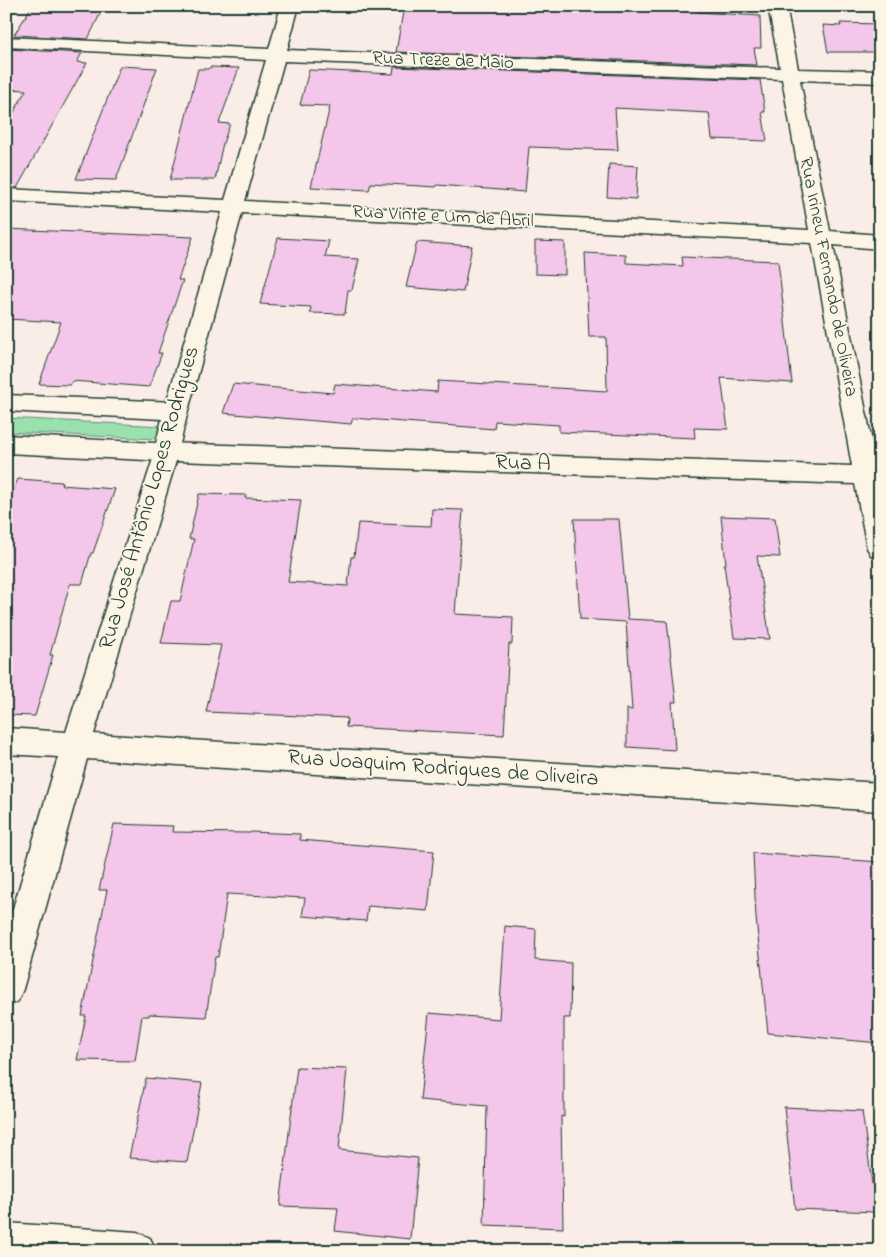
<svg xmlns="http://www.w3.org/2000/svg" width="886" height="1257" viewBox="0 0 886 1257" font-family="'Indie Flower',sans-serif">
<style>
.green{fill:#9ae1af;stroke:#5c8f72}
.building{fill:#f4c6e9;stroke:#1f3d34}
.lines{fill:none;stroke-linecap:round;stroke-linejoin:round}
.street-casing{stroke:#1f3d34;stroke-width:3}
.secondary-casing{stroke:#1f3d34;stroke-width:3}
.street{fill:#fcf5e5;fill-rule:evenodd}
.secondary{fill:#fcf5e5;fill-rule:evenodd}
.labels{text-anchor:middle;dominant-baseline:central;stroke-width:4;stroke-linejoin:round;paint-order:stroke}
.far-street-label{font-size:19px;fill:#1f3d34;stroke:#fcf5e5}
.street-label{font-size:22px;fill:#1f3d34;stroke:#fcf5e5}
</style>
<rect width="100%" height="100%" fill="#faece6"/>
<filter id="ink" filterUnits="userSpaceOnUse"><feTurbulence type="fractalNoise" baseFrequency=".02" numOctaves="2"/><feDisplacementMap in="SourceGraphic" scale="10" xChannelSelector="R" yChannelSelector="G"/><feConvolveMatrix kernelMatrix="1 2 1 2 8 2 1 2 1" color-interpolation-filters="sRGB"/></filter>
<g filter="url(#ink)">
<path class="green" d="M 6,418 L 163,426 L 158,439 L 6,432 Z"/>
<g class="building">
<path d="M 32,6 L 104,6 L 88,39 L 14,35 Z"/>
<path d="M 404,6 L 698,6 L 698,12 L 760,16 L 761,48 L 754,48 L 757,65 L 396,52 Z"/>
<path d="M 840,23 L 880,24 L 880,52 L 828,52 L 823,25 L 841,26 Z"/>
<path d="M 6,49 L 82,53 L 77,62 L 87,63 L 17,188 L 6,187 L 6,127 L 26,90 L 6,89 Z"/>
<path d="M 120,66 L 157,68 L 116,180 L 76,179 Z"/>
<path d="M 210,67 L 239,68 L 219,123 L 230,124 L 223,143 L 215,180 L 170,180 L 198,69 L 208,69 Z"/>
<path d="M 394,67 L 760,80 L 765,112 L 762,112 L 767,141 L 712,139 L 709,113 L 615,108 L 618,150 L 529,147 L 525,192 L 437,185 L 436,187 L 371,183 L 369,190 L 311,187 L 330,106 L 300,105 L 309,70 L 393,74 Z"/>
<path d="M 609,164 L 638,166 L 636,199 L 607,197 Z"/>
<path d="M 6,229 L 193,237 L 178,280 L 183,280 L 158,353 L 162,353 L 149,387 L 72,381 L 70,385 L 39,384 L 61,322 L 6,319 Z"/>
<path d="M 278,238 L 329,241 L 325,257 L 359,259 L 352,290 L 348,290 L 345,314 L 310,313 L 311,307 L 260,304 Z"/>
<path d="M 535,241 L 565,242 L 565,275 L 535,274 Z"/>
<path d="M 417,242 L 472,246 L 463,292 L 406,287 Z"/>
<path d="M 585,253 L 626,255 L 626,263 L 683,266 L 682,257 L 778,261 L 792,383 L 721,378 L 728,429 L 694,428 L 695,438 L 559,432 L 559,425 L 495,421 L 494,429 L 353,418 L 351,424 L 223,413 L 233,384 L 333,393 L 335,384 L 437,392 L 438,381 L 607,391 L 606,337 L 589,337 Z"/>
<path d="M 18,479 L 62,482 L 61,485 L 115,489 L 93,553 L 91,553 L 82,584 L 70,584 L 50,655 L 53,655 L 35,716 L 6,715 L 6,507 Z"/>
<path d="M 199,494 L 246,495 L 245,498 L 301,500 L 288,582 L 348,586 L 351,557 L 354,557 L 358,523 L 431,526 L 432,509 L 463,510 L 455,614 L 513,617 L 512,644 L 509,644 L 504,735 L 346,727 L 347,718 L 206,712 L 221,645 L 161,643 L 171,601 L 180,601 L 194,539 L 189,539 Z"/>
<path d="M 721,516 L 775,518 L 780,557 L 757,556 L 770,639 L 734,638 L 724,564 L 726,564 Z"/>
<path d="M 574,519 L 619,519 L 628,619 L 667,621 L 676,702 L 672,702 L 675,750 L 627,747 L 627,709 L 632,710 L 626,622 L 580,619 Z"/>
<path d="M 114,824 L 173,826 L 172,832 L 250,833 L 251,832 L 300,834 L 300,840 L 434,851 L 428,911 L 368,906 L 366,921 L 302,916 L 305,898 L 227,894 L 218,957 L 215,957 L 206,1017 L 149,1014 L 149,1016 L 142,1016 L 135,1061 L 77,1060 L 86,1016 L 82,1016 L 107,890 L 99,890 Z"/>
<path d="M 753,853 L 880,862 L 880,1043 L 768,1033 L 756,918 Z"/>
<path d="M 505,926 L 536,929 L 535,960 L 571,963 L 570,1018 L 564,1018 L 564,1117 L 561,1116 L 563,1228 L 484,1225 L 487,1106 L 420,1100 L 429,1013 L 499,1019 Z"/>
<path d="M 297,1067 L 347,1069 L 339,1150 L 418,1158 L 410,1239 L 335,1231 L 338,1208 L 280,1206 Z"/>
<path d="M 146,1078 L 202,1083 L 187,1162 L 129,1158 Z"/>
<path d="M 784,1107 L 862,1111 L 876,1212 L 795,1209 Z"/>
</g>
<g class="lines">
<defs>
<g id="street">
<path d="M 281,6 L 299,6 L 287,50 L 780,68 L 768,6 L 786,6 L 798,69 L 880,71 L 880,83 L 800,80 L 830,231 L 880,235 L 880,249 L 833,245 L 877,467 L 880,467 L 880,558 L 871,555 L 867,548 L 855,484 L 176,461 L 94,734 L 880,783 L 880,811 L 87,759 L 23,989 L 18,1001 L 6,1006 L 6,932 L 58,757 L 6,754 L 6,728 L 66,732 L 157,446 L 166,443 L 852,466 L 812,243 L 242,213 L 188,411 L 184,417 L 176,420 L 168,417 L 164,411 L 222,212 L 6,201 L 6,189 L 225,200 L 266,60 L 6,47 L 6,37 L 269,49 ZM 284,61 L 782,79 L 809,230 L 245,201 Z"/>
<path d="M 6,1223 L 137,1232 L 150,1238 L 156,1251 L 6,1251 Z"/>
</g>
<path id="secondary" d="M 6,395 L 176,402 L 184,405 L 188,411 L 178,452 L 175,458 L 166,461 L 6,453 L 6,435 L 156,443 L 162,419 L 6,411 Z"/>
</defs>
<use href="#street" class="street-casing"/>
<use href="#secondary" class="secondary-casing"/>
<use href="#street" class="street"/>
<use href="#secondary" class="secondary"/>
</g>
</g>
<g class="labels">
<g class="far-street-label">
<text transform="translate(443 61) rotate(2)">Rua Treze de Maio</text>
<text transform="translate(443 217) rotate(3)">Rua Vinte e Um de Abril</text>
<text transform="translate(828 277) rotate(79)">Rua Irineu Fernando de Oliveira</text>
</g>
<g class="street-label">
<text transform="translate(523 464) rotate(2)">Rua A</text>
<text transform="translate(150 498) rotate(-74)">Rua José Antônio Lopes Rodrigues</text>
<text transform="translate(443 769) rotate(4)">Rua Joaquim Rodrigues de Oliveira</text>
</g>
</g>
<rect width="886" height="1257" fill="none" stroke="#fcf5e5" stroke-width="25"/>
<rect x="12" y="12" width="861" height="1232" fill="none" stroke="#1f3d34" stroke-width="2" filter="url(#ink)"/>
</svg>
